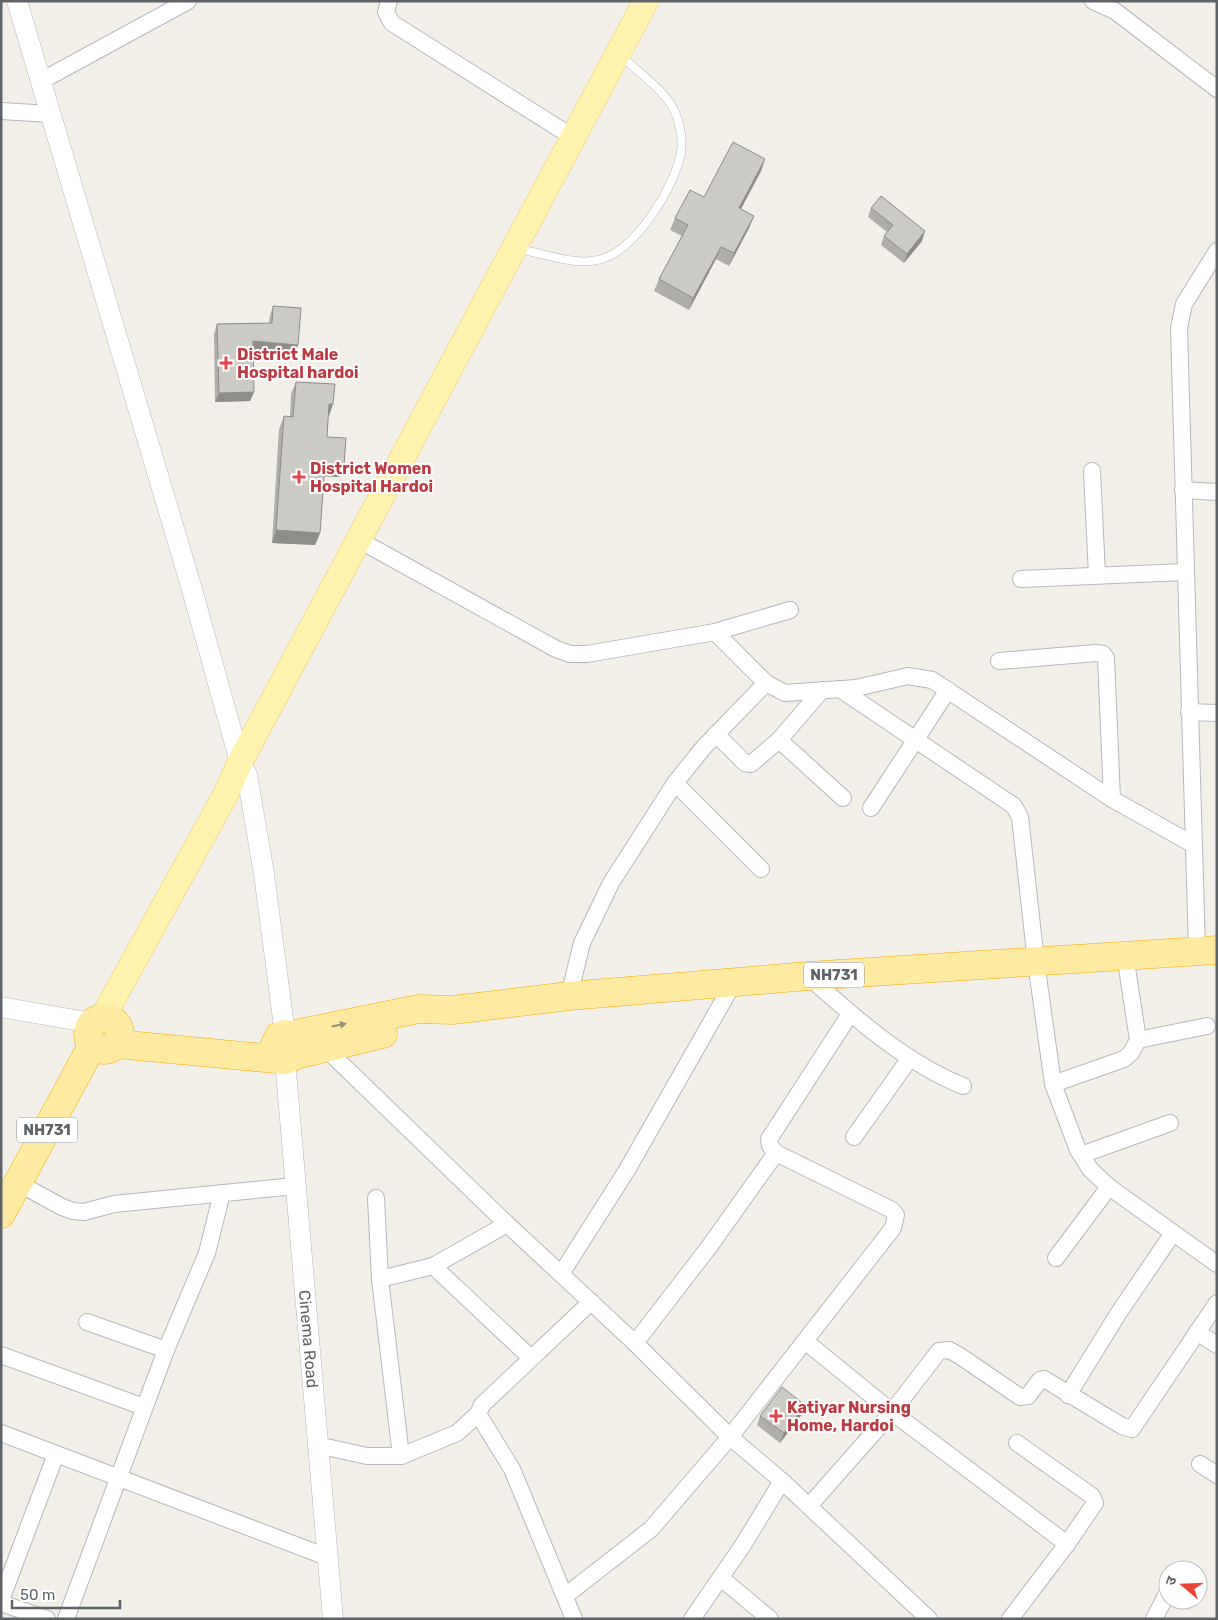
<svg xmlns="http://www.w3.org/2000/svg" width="1218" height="1620" viewBox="0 0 1218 1620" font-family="Rubik,'Noto Sans Devanagari',sans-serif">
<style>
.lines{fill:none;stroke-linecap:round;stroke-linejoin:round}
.service-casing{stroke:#b5b8bc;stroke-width:9}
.minor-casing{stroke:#b5b8bc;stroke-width:18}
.tertiary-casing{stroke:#b5b8bc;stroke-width:21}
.primary-casing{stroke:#f2c960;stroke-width:26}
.trunk-casing{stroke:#f9ab00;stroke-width:29}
.service{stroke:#fff;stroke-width:8}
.minor{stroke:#fff;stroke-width:16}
.tertiary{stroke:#fff;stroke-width:20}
.primary{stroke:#fff2af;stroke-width:25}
.trunk{stroke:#feeaa1;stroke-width:28}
.wall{fill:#afaea9}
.shaded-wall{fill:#8f8d8a}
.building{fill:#cccac5;stroke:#8f8d8a}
.oneway{fill:#97927c}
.health-dot{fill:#e0444e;stroke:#fff;stroke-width:2}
.labels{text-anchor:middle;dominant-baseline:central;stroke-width:4;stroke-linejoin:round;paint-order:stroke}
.shield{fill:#fff;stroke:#8f9295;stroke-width:1}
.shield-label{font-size:15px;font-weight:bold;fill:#5f6368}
.health-label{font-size:16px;font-weight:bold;fill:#be3a42;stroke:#fff;text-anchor:start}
.street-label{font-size:16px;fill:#5f6368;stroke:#fff}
</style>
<rect width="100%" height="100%" fill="#f1efe8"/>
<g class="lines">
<defs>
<path id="service" d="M 528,251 C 552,256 578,266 602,259 C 637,248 675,187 681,152 C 683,139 680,123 675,112 C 666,92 644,77 628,62"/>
<g id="minor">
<path d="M 389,1 L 386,12 L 392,23 L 574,138"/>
<path d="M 1093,1 L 1115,11 L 1217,89"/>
<path d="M 41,81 L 188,1"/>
<path d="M 1,111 L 51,114"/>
<path d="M 1092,471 L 1097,575"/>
<path d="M 1183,490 L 1217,492"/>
<path d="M 368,545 L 556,649 L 570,654 L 587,654 L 715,632 L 790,610"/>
<path d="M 1021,579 L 1185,572"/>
<path d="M 715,632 L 766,683 L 785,693 L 856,688 L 908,676 L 932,680 L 1112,799 L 1194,845"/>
<path d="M 999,661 L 1096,653 L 1103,654 L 1106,658 L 1112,799"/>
<path d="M 840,689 L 1014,806 L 1020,817 L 1036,962 L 1053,1084 L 1078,1150 L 1090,1169 L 1109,1187 L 1217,1264"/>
<path d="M 1189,712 L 1217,713"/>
<path d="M 716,734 L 745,763 L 751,764 L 779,740 L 822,690"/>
<path d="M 779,740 L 843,798"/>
<path d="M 675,783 L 761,869"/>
<path d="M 871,808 L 948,690"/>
<path d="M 1197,951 L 1179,328 L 1184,304 L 1217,251"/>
<path d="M 808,976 C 855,1018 904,1062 963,1086"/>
<path d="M 569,996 L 582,943 L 611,883 L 675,783 L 704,747 L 766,683"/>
<path d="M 1138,1040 L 1207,1026"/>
<path d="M 325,1048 L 507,1224 L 635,1343 L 730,1437 L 782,1481 L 929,1619"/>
<path d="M 1053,1084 L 1124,1059 L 1131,1053 L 1138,1040 L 1125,955"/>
<path d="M 854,1137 L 910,1058"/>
<path d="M 1081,1155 L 1170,1123"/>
<path d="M 18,1183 L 62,1207 L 73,1211 L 84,1212 L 114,1204 L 295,1186"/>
<path d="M 376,1198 L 380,1279 L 401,1456"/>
<path d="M 1056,1258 L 1109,1187"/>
<path d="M 433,1266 L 531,1358"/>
<path d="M 561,1274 L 627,1170 L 734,982"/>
<path d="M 380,1279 L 433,1266 L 507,1224"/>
<path d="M 87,1322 L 166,1350"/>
<path d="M 1197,1332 L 1217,1345"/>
<path d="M 805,1341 L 892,1412 L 1067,1544"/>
<path d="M 635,1343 L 709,1247 L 776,1153"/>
<path d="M 1,1355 L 144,1407"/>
<path d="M 1068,1395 L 1118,1314 L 1173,1233"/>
<path d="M 1,1433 L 327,1557"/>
<path d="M 317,1445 L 367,1456 L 401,1456 L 457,1433 L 478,1414"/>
<path d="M 1200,1464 L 1217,1475"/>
<path d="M 809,1506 L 892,1412 L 939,1351 L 949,1350 L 960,1356 L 1020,1397 L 1028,1396 L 1040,1380 L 1044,1379 L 1122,1426 L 1132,1429 L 1217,1303"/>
<path d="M 721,1578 L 770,1619"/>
<path d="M 565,1596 L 651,1529 L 730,1437 L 893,1228 L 896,1215 L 892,1210 L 776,1153 L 770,1146 L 769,1139 L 775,1130 L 850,1014"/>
<path d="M 1,1600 L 56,1454"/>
<path d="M 1,1603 L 47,1619"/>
<path d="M 66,1619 L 166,1350 L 207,1253 L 222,1193"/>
<path d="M 574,1619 L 512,1469 L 478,1414 L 482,1405 L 591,1302"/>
<path d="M 692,1619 L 743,1545 L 782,1481"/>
<path d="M 1010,1619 L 1067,1544 L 1095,1503 L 1092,1496 L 1017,1443"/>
<path d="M 1154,1619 L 1168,1592"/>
</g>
<g id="tertiary">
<path d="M 17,1 L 191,586 L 240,762 L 247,775 L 264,874 L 285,1034"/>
<path d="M 1,1007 L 92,1023"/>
<path id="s1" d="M 285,1060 L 333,1619"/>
</g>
<path id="primary" d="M 103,1017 L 227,792 L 240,762 L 646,1"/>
<g id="trunk">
<circle cx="104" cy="1034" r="16"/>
<path d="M 291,1035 L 418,1009 L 453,1010 L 569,996 L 808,976 L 1217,950"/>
<path d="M 117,1044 L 285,1060 L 296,1055 L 299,1050 L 296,1038 L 285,1034 L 279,1036 L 274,1047 L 279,1058"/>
<path d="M 296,1055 L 383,1034"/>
<path d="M 1,1214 L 92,1046"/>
</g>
</defs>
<use href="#service" class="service-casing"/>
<use href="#minor" class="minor-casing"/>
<use href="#tertiary" class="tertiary-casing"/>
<use href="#primary" class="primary-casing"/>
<use href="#trunk" class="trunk-casing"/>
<use href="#service" class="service"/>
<use href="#minor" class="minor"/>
<use href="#tertiary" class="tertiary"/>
<use href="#primary" class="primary"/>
<use href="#trunk" class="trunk"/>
</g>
<g class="wall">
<path d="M 765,159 L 761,171 L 741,209 L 754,216 L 749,228 L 729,266 L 716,259 L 689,310 L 654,291 L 659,279 L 682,236 L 670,230 L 675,218 L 704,197 Z"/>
<path d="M 871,208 L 922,241 L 904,263 L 881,245 L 884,236 L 887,232 L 868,217 Z"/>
<path d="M 273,306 L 295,354 L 253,351 L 254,392 L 250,401 L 215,402 L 214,334 L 217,324 L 269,323 L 270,315 Z"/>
<path d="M 296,382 L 329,416 L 328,416 L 327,437 L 339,477 L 324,476 L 320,533 L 315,545 L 272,543 L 279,429 L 284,416 L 290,417 L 291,394 Z"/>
<path d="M 805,1405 L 802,1414 L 780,1443 L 757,1425 L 760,1416 Z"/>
</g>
<g class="shaded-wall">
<path d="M 765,159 L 761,171 L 735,220 L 739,208 Z"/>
<path d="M 754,216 L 749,228 L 729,266 L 734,253 Z"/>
<path d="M 925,231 L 922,241 L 904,263 L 907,254 Z"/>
<path d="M 721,247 L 716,259 L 689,310 L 693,298 Z"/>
<path d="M 253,341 L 298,345 L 295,354 L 249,350 Z"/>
<path d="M 254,392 L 250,401 L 215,402 L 219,393 Z"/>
<path d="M 329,404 L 333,404 L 329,416 L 324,416 Z"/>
<path d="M 325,464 L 344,465 L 339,477 L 320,476 Z"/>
<path d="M 276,530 L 320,533 L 315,545 L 272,543 Z"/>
<path d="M 805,1405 L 802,1414 L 780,1443 L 784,1433 Z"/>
</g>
<g class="building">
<path d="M 733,142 L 765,159 L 739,208 L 754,216 L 734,253 L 721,247 L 693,298 L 659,279 L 688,225 L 675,218 L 690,190 L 704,197 Z"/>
<path d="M 881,196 L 925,231 L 907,254 L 884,236 L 893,225 L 871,208 Z"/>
<path d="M 273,306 L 301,308 L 298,345 L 253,341 L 254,392 L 219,393 L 217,324 L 272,323 Z"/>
<path d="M 296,382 L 335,384 L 333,404 L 329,404 L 327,437 L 346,438 L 344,465 L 325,464 L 320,533 L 276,530 L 284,416 L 293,417 Z"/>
<path d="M 782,1387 L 805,1405 L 784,1433 L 760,1416 Z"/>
</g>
<defs><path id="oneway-solid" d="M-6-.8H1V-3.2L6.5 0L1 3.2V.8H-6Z" transform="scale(1.25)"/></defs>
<use class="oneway" href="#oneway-solid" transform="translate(339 1025) rotate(-11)"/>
<g class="health-dot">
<path d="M223.5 355.5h5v5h5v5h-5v5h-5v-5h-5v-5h5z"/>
<path d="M296.5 469.5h5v5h5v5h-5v5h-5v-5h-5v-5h5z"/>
<path d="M773.5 1408.5h5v5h5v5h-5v5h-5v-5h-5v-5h5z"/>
</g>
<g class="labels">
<g class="shield">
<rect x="804" y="962.5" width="60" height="25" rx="4"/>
<rect x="17" y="1117.5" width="60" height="25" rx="4"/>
</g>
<g class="shield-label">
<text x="834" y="975">NH731</text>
<text x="47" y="1130">NH731</text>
</g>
<g class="health-label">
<text x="237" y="354">District Male<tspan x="237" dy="18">Hospital hardoi</tspan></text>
<text x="310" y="468">District Women<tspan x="310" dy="18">Hospital Hardoi</tspan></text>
<text x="787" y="1407">Katiyar Nursing<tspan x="787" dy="18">Home, Hardoi</tspan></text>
</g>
<g class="street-label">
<text stroke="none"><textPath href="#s1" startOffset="280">Cinema Road</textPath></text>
</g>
</g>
<rect width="1218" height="1620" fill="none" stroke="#5f6368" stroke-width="5"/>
<g transform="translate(1183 1585) rotate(289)"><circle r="24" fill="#ffffff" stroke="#bfc1c3"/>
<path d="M0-4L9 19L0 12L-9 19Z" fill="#ea4335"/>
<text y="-8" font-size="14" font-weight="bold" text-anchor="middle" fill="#5f6368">उ</text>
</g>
<path d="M12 1600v8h108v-8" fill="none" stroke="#5f6368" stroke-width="2.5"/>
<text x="20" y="1600" font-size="15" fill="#5f6368" stroke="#ffffff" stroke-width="4" paint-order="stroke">50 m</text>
</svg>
